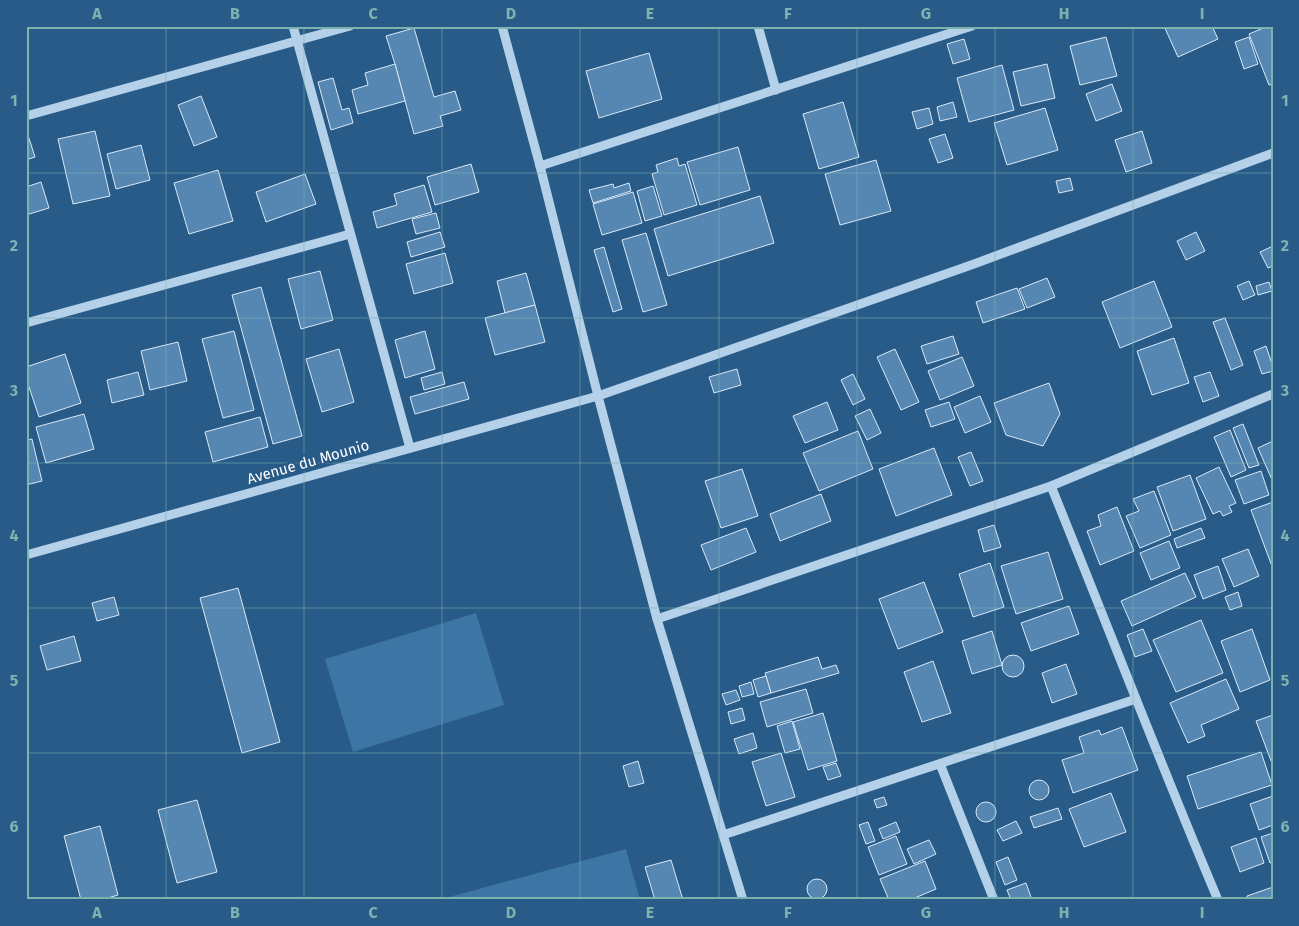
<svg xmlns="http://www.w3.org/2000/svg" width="1299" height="926" viewBox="0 0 1299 926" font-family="'Fira Sans',sans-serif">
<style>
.green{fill:#3d75a5}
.building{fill:#5587b2;stroke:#d9e9f7}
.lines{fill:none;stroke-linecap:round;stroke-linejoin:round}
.minor{stroke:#b5d1e9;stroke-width:9}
.grid{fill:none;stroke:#7bb4af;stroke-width:1;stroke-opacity:0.55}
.labels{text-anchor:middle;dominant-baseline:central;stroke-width:5;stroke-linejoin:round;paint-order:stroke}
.street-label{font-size:15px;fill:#fff;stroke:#285b88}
.neatline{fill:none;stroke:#7bb4af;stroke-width:2}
.grid-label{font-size:16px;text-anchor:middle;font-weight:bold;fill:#7bb4af}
</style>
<rect width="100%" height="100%" fill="#285b88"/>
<g class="green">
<path d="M 476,613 L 504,705 L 353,752 L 325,659 Z"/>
<path d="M 626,849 L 640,900 L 438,900 Z"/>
</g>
<g class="building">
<path d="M 1164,26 L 1212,26 L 1218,39 L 1178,57 Z"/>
<path d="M 1268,26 L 1273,26 L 1273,84 L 1269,85 L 1249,34 Z"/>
<path d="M 414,28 L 434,97 L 455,91 L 461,110 L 440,116 L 443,126 L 414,134 L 395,64 L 386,36 Z"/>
<path d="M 1106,37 L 1117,76 L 1080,85 L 1070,46 Z"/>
<path d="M 1249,37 L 1258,64 L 1244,69 L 1235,42 Z"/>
<path d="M 964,39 L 970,59 L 953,64 L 947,44 Z"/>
<path d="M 649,53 L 662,99 L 599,118 L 586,71 Z"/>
<path d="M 395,64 L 405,101 L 358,114 L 352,90 L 368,85 L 365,73 Z"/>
<path d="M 1047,64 L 1055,98 L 1021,106 L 1013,72 Z"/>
<path d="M 1002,65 L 1014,110 L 969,122 L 957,78 Z"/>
<path d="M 333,78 L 342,110 L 349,108 L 353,123 L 331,130 L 318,82 Z"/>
<path d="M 1112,84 L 1122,111 L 1096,121 L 1086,94 Z"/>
<path d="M 201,96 L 217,137 L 194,146 L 178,105 Z"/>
<path d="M 843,102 L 859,157 L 819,169 L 803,114 Z"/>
<path d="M 953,102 L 957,117 L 940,121 L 937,107 Z"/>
<path d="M 929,108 L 933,124 L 917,129 L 912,112 Z"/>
<path d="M 1045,108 L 1058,150 L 1007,165 L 994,123 Z"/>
<path d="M 26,129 L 35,157 L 26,160 Z"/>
<path d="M 95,131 L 110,196 L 73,204 L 58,139 Z"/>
<path d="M 1142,131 L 1152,163 L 1126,172 L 1115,140 Z"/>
<path d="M 945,134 L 953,158 L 938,163 L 929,139 Z"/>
<path d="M 141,145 L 150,180 L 116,189 L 107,154 Z"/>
<path d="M 738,147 L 750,190 L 700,205 L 687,162 Z"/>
<path d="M 677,158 L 679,166 L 685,164 L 697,205 L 664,215 L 652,174 L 658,172 L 656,165 Z"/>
<path d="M 876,160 L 891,211 L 840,225 L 825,174 Z"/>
<path d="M 471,164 L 479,192 L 435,205 L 427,177 Z"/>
<path d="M 218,170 L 233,221 L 189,234 L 174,183 Z"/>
<path d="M 305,174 L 316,204 L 266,222 L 256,192 Z"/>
<path d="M 1070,178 L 1073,190 L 1059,193 L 1056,181 Z"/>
<path d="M 41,182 L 49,208 L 26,215 L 26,187 Z"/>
<path d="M 629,183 L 631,191 L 593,203 L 589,190 L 613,184 L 614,188 Z"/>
<path d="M 424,185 L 432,212 L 377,228 L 373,212 L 397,205 L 394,194 Z"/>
<path d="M 653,186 L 662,216 L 645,221 L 637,191 Z"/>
<path d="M 633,192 L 642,223 L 602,235 L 593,204 Z"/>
<path d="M 760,196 L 774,243 L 668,276 L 654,229 Z"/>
<path d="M 436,213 L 440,228 L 416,234 L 412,219 Z"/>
<path d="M 440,232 L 445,247 L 411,257 L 407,242 Z"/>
<path d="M 1196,232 L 1205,251 L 1186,260 L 1177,241 Z"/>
<path d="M 646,233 L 667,305 L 643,312 L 622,240 Z"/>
<path d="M 1273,246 L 1273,266 L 1268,268 L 1260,252 Z"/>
<path d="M 604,247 L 622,309 L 613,312 L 594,250 Z"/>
<path d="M 445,253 L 453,283 L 414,294 L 406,264 Z"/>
<path d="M 320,271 L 333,320 L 301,329 L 288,279 Z"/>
<path d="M 526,273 L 535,305 L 505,313 L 497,281 Z"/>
<path d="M 1047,278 L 1055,297 L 1027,308 L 1019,289 Z"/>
<path d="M 1154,281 L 1172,327 L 1120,348 L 1102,302 Z"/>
<path d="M 1249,281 L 1255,295 L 1243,300 L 1237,286 Z"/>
<path d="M 1269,282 L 1272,291 L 1258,295 L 1256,286 Z"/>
<path d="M 261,287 L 302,436 L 273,444 L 232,295 Z"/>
<path d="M 1017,288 L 1025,309 L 983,323 L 976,302 Z"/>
<path d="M 535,305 L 545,342 L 495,355 L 485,318 Z"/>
<path d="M 1225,318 L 1243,365 L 1231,370 L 1213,322 Z"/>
<path d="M 234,331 L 254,410 L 223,418 L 202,339 Z"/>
<path d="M 425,331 L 435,369 L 405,378 L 395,340 Z"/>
<path d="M 953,336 L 959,354 L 927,364 L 921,346 Z"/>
<path d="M 1174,338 L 1189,383 L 1152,395 L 1137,351 Z"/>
<path d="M 178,342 L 187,381 L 150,390 L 141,351 Z"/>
<path d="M 1266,346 L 1273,367 L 1273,371 L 1262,374 L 1254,351 Z"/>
<path d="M 339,349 L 354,402 L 322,412 L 306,359 Z"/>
<path d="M 895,349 L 919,402 L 901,410 L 877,357 Z"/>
<path d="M 65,354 L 81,403 L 39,417 L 26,378 L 26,367 Z"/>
<path d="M 962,357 L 974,386 L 940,400 L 928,371 Z"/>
<path d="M 737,369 L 741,385 L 714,393 L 709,377 Z"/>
<path d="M 138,372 L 144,395 L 112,403 L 107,380 Z"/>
<path d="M 442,372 L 445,384 L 424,390 L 421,378 Z"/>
<path d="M 1210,372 L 1219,396 L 1203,402 L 1194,377 Z"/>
<path d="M 853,374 L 865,399 L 853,405 L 841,380 Z"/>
<path d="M 464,382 L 469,399 L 415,414 L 410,397 Z"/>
<path d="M 1049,383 L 1060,414 L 1043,446 L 1006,435 L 994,403 Z"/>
<path d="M 980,396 L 991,422 L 965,433 L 954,407 Z"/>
<path d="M 827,402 L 838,430 L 805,443 L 793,416 Z"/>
<path d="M 949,402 L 955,419 L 931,427 L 925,410 Z"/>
<path d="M 870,409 L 881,433 L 867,440 L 855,416 Z"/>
<path d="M 84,414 L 94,449 L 46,463 L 36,427 Z"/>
<path d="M 260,417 L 268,447 L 213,462 L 205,432 Z"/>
<path d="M 1243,424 L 1259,465 L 1249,468 L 1233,428 Z"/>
<path d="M 1230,430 L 1246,470 L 1231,477 L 1214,437 Z"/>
<path d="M 858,431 L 873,469 L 819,491 L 803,453 Z"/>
<path d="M 32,439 L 42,481 L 26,485 L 26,440 Z"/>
<path d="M 1273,441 L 1273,482 L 1258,448 Z"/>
<path d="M 934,448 L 952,495 L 896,516 L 879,469 Z"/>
<path d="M 971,452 L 983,481 L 970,486 L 958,457 Z"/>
<path d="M 1219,467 L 1236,503 L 1229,506 L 1232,512 L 1223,516 L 1220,511 L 1213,514 L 1196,478 Z"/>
<path d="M 742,469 L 758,516 L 721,528 L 705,481 Z"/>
<path d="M 1261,471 L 1269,495 L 1244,504 L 1235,480 Z"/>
<path d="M 1190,475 L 1206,519 L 1173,531 L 1157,487 Z"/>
<path d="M 1154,491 L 1171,535 L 1140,548 L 1126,516 L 1139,511 L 1133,499 Z"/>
<path d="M 821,494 L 831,521 L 780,541 L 770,514 Z"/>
<path d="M 1273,502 L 1273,569 L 1251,510 Z"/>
<path d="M 1117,507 L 1134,551 L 1100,565 L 1087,531 L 1101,526 L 1098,515 Z"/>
<path d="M 994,525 L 1001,547 L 984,552 L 978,530 Z"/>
<path d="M 746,528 L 756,552 L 711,570 L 701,545 Z"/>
<path d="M 1201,528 L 1205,538 L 1177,548 L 1174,539 Z"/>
<path d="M 1169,541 L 1180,568 L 1151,580 L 1140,553 Z"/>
<path d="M 1248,549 L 1259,576 L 1234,587 L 1222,559 Z"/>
<path d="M 1048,552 L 1063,599 L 1016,614 L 1001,566 Z"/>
<path d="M 990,563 L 1004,607 L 973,617 L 959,574 Z"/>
<path d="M 1218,566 L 1226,590 L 1203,599 L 1194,575 Z"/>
<path d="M 1185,573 L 1196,597 L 1132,626 L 1121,601 Z"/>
<path d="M 924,582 L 943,632 L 898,649 L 879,599 Z"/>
<path d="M 238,588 L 280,742 L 242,753 L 200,598 Z"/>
<path d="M 1238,592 L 1242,606 L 1230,610 L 1225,597 Z"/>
<path d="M 114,597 L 119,615 L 97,621 L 92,603 Z"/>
<path d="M 1069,606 L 1079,634 L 1031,651 L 1021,623 Z"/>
<path d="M 1201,620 L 1223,673 L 1176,692 L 1153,640 Z"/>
<path d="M 1143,629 L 1152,651 L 1135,657 L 1127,635 Z"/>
<path d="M 1252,629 L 1270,680 L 1240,692 L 1221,641 Z"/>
<path d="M 992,631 L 1002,665 L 972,674 L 962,641 Z"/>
<path d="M 74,636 L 81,661 L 47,670 L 40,646 Z"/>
<circle cx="1013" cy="666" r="11"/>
<path d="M 818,657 L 822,669 L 836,665 L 839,673 L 771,693 L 765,673 Z"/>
<path d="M 933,661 L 951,713 L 922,722 L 904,672 Z"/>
<path d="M 1066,664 L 1077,694 L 1052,703 L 1042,673 Z"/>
<path d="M 766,676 L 771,693 L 758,697 L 753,680 Z"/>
<path d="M 1226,679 L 1239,709 L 1201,725 L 1205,736 L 1188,743 L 1170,703 Z"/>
<path d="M 751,682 L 754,694 L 742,697 L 739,686 Z"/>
<path d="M 806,689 L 813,713 L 767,727 L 760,702 Z"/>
<path d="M 736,690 L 740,700 L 726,705 L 722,694 Z"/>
<path d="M 742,708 L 745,720 L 731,724 L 728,712 Z"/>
<path d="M 823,713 L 837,761 L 808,770 L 793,722 Z"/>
<path d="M 1273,715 L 1273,766 L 1256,721 Z"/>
<path d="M 792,721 L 800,749 L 785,753 L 777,726 Z"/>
<path d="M 1122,727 L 1138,770 L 1073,793 L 1062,760 L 1084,753 L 1079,737 L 1099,730 L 1101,735 Z"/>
<path d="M 753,733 L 757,748 L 739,754 L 734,739 Z"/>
<path d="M 1261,752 L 1272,785 L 1198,809 L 1187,776 Z"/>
<path d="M 781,753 L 795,797 L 766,806 L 752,762 Z"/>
<path d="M 638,761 L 644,783 L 629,787 L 623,766 Z"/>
<path d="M 836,763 L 841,776 L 828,780 L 823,767 Z"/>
<circle cx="1039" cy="790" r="10"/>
<path d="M 1111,793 L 1126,832 L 1084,847 L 1069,809 Z"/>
<path d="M 1273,796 L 1273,825 L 1259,830 L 1250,804 Z"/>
<path d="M 884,797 L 887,805 L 877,808 L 874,800 Z"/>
<path d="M 197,800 L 217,872 L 177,883 L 158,810 Z"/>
<circle cx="986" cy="812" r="10"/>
<path d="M 1058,808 L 1062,819 L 1034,828 L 1030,817 Z"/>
<path d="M 1016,821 L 1022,833 L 1003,841 L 997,830 Z"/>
<path d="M 868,822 L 875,841 L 866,844 L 859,825 Z"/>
<path d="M 896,822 L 900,832 L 883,839 L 879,829 Z"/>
<path d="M 100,826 L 118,895 L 101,900 L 81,900 L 64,836 Z"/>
<path d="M 1273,833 L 1273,862 L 1270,863 L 1261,837 Z"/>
<path d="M 896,836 L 907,864 L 879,875 L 868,847 Z"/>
<path d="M 1256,838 L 1264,863 L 1240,872 L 1231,847 Z"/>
<path d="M 929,840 L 936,854 L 914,864 L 907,849 Z"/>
<path d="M 1008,857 L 1017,880 L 1005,885 L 996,862 Z"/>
<path d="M 671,860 L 683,900 L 655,900 L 645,867 Z"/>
<path d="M 925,861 L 936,889 L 910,900 L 889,900 L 880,879 Z"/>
<circle cx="817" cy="889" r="10"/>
<path d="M 1026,883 L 1032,900 L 1011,900 L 1007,890 Z"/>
<path d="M 1273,887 L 1273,900 L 1248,900 L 1247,896 Z"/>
</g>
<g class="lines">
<g class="minor">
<path d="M 293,26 L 410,448"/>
<path d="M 502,26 L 540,166 L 598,396 L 657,619 L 743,900"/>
<path d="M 758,26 L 776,90"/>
<path d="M 26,116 L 350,26"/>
<path d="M 540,166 L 972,26"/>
<path d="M 26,323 L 350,234"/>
<path d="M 1051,486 C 1107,624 1160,763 1218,900"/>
<path d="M 26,555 L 598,396 L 974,264 L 1273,153"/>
<path d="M 657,619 L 1051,486 L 1273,394"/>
<path d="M 940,764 L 994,900"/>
<path d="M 723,835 L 1136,699"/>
</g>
</g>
<path class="grid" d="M 166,26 L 166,900M 304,26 L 304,900M 442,26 L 442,900M 580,26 L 580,900M 719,26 L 719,900M 857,26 L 857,900M 995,26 L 995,900M 1133,26 L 1133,900M 26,173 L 1273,173M 26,318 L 1273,318M 26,463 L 1273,463M 26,608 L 1273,608M 26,753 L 1273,753"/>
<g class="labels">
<g class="street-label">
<text transform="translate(308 462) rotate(-16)">Avenue du Mounio</text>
</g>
</g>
<rect width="1299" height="926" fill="none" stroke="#285b88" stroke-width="55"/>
<rect x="28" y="28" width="1244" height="870" class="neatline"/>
<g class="grid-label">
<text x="97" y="19">A</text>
<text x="235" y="19">B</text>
<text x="373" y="19">C</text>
<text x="511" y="19">D</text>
<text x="650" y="19">E</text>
<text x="788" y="19">F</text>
<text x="926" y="19">G</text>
<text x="1064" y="19">H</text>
<text x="1202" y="19">I</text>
<text x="14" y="106">1</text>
<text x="1285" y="106">1</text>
<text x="14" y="251">2</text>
<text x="1285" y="251">2</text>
<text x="14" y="396">3</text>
<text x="1285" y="396">3</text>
<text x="14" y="541">4</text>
<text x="1285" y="541">4</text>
<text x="14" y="686">5</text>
<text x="1285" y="686">5</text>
<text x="14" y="832">6</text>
<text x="1285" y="832">6</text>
<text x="97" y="918">A</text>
<text x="235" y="918">B</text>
<text x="373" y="918">C</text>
<text x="511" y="918">D</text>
<text x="650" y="918">E</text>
<text x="788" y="918">F</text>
<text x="926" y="918">G</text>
<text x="1064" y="918">H</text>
<text x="1202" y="918">I</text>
</g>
</svg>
